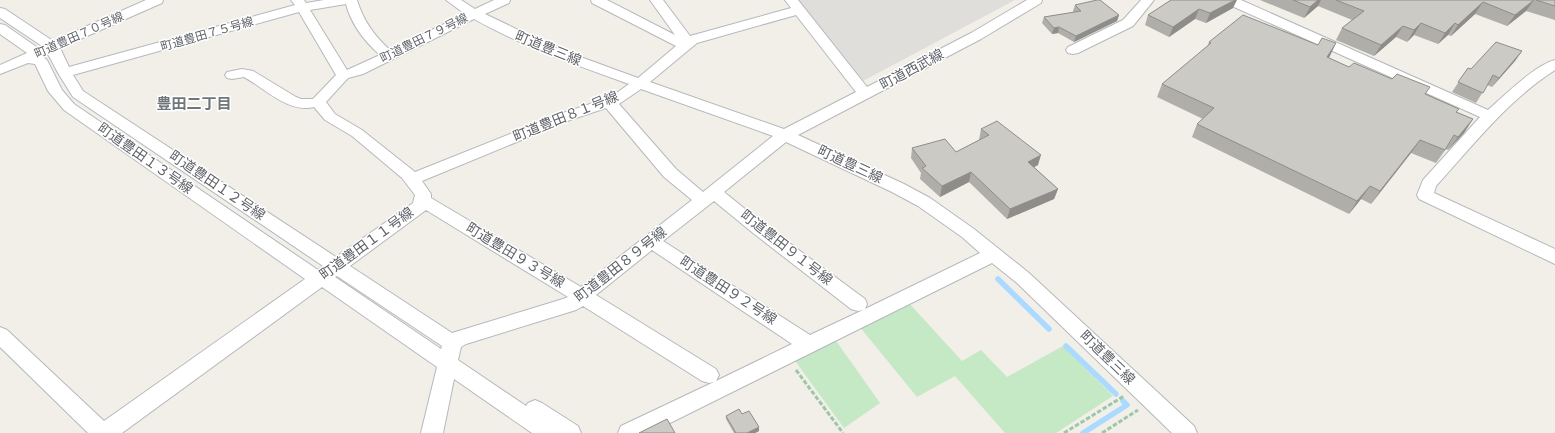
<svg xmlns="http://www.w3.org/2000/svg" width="1555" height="433" viewBox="0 0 1555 433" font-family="'Alegreya Sans','Noto Sans JP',sans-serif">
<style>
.industrial{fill:#e0deda}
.green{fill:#c5e8c5}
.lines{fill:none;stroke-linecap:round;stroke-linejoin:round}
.stream{stroke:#aadaff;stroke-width:5.5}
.minor-casing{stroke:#b5b8bc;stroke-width:2}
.path{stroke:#9cc7a9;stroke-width:3;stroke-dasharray:4.5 2;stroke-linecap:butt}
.minor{fill:#fff;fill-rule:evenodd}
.wall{fill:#afaea9}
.shaded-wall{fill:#8f8d8a}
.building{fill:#cccac5;stroke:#8f8d8a}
.labels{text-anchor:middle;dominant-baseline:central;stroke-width:3;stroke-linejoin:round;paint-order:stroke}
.far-street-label{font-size:12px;fill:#5f6368;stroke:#fff}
.street-label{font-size:14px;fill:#5f6368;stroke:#fff}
.neighbourhood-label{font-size:15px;font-weight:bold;fill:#70757a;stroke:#fff}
</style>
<rect width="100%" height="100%" fill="#f1efe8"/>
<path class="industrial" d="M 798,0 L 1015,0 L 863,81 Z"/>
<g class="green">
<path d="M 908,302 L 962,361 L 981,350 L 1007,377 L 1063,346 L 1113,396 L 1056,433 L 1005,433 L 955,376 L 917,397 L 859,326 Z"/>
<path d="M 834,338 L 880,403 L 844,428 L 793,358 Z"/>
</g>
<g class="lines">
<g class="stream">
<path d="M 998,279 L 1049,329"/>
<path d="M 1066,346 L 1116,394"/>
<path d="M 1083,433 L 1127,405 L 1123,401"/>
</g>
<defs>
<g id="minor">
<path d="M 146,0 L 163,0 L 162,3 L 60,48 L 69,67 L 295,5 L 291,0 L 304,0 L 306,3 L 324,0 L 357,0 C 363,20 374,36 390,50 L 465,14 L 446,0 L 461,0 L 475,9 L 494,0 L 510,0 L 509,3 L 485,14 L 556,48 L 638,78 L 676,46 L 592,3 L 591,0 L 607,0 L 675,35 L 650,0 L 663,0 L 690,36 L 791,8 L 785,0 L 798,0 L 867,87 L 971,33 L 1027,0 L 1042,0 L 1041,3 L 981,39 L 798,135 L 904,184 L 930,198 L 974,229 L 1029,273 L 1194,426 L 1197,433 L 1172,433 L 1017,283 L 992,263 L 650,433 L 618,433 L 621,426 L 714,382 L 709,383 L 702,381 L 583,306 L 576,310 L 466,344 L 461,347 L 458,360 L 526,406 L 528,403 L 535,400 L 542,403 L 578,426 L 581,433 L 532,433 L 454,379 L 443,433 L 421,433 L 437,367 L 322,287 L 122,433 L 88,433 L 0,347 L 0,327 L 7,330 L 104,421 L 305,279 L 64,110 L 48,91 L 35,64 L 28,63 L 0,74 L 0,65 L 27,53 L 0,34 L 0,24 L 5,25 L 38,48 L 42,46 L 0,18 L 0,8 L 5,9 L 53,41 ZM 346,4 C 351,24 365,42 380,55 L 347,70 L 310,10 ZM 299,12 L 336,75 L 313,99 L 301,99 L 296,97 L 253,71 L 242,69 L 227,72 L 225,75 L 227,78 L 232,79 L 244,77 C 266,89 288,113 314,107 L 325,120 L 352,136 L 402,178 L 415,195 L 413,203 L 336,257 L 83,91 L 73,75 ZM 796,15 L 856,92 L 784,129 L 650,82 L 697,43 ZM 474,19 C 524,47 576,65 629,84 L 611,97 L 560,114 L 415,172 L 362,130 L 335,114 L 326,102 L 348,78 L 363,74 ZM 48,54 L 58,73 L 73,97 L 323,266 L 318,270 L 74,104 L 62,90 L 47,60 L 42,56 ZM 641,89 L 773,136 L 703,192 L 676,169 L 619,104 ZM 606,108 L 664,177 L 692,200 L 581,287 L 431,198 L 431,194 L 422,181 L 570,120 ZM 786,142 L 892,192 L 918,206 L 962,237 L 980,253 L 865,309 L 867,304 L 865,299 L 765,225 L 724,192 ZM 714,201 L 753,233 L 851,309 L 858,311 L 863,310 L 810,335 L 663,241 ZM 426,210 L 568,297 L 563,299 L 452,333 L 350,266 ZM 652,250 L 792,344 L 716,381 L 719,375 L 716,369 L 596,295 ZM 337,276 L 442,346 L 441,349 L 335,277 Z"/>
<path d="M 1141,0 L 1154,0 L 1133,26 L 1078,53 L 1073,54 L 1068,53 L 1066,50 L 1068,47 L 1123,20 Z"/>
<path d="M 1224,0 L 1241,0 L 1488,110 C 1505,95 1535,65 1555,60 L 1555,70 C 1508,100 1473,145 1436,186 L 1434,193 L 1555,249 L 1555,264 L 1419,199 L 1417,195 L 1423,180 L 1480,117 L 1225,3 Z"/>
</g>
</defs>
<use href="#minor" class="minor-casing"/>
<g class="path">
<path d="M 796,370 L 843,433"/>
<path d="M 1064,433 L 1124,396"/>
<path d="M 1102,433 L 1138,410"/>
</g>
<use href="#minor" class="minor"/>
</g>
<g class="wall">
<path d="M 1171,0 L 1233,8 L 1206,23 L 1195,19 L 1169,37 L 1145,25 L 1148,15 Z"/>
<path d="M 1260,0 L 1555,0 L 1555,20 L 1526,11 L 1507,26 L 1475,14 L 1451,36 L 1448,35 L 1438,44 L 1414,35 L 1407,42 L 1396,37 L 1374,56 L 1336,40 L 1342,28 L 1352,20 L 1318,6 L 1304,18 Z"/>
<path d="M 1075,5 L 1119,15 L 1117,21 L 1074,42 L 1058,33 L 1052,34 L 1042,23 L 1044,17 L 1074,12 L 1073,11 Z"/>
<path d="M 1209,42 L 1330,56 L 1328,58 L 1349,67 L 1426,94 L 1459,109 L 1457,112 L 1473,119 L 1464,133 L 1448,150 L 1446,149 L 1436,163 L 1411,153 L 1371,204 L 1361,199 L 1349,214 L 1192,137 L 1197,124 L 1203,119 L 1157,97 L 1162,84 L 1207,47 Z"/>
<path d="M 1522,51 L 1515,61 L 1492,87 L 1487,85 L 1476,103 L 1452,92 L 1468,68 L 1471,69 Z"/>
<path d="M 981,129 L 1038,165 L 1034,167 L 1058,189 L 1054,199 L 1007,219 L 969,182 L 940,197 L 920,179 L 921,173 L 911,158 L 912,148 L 956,152 L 979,140 Z"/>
<path d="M 742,414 L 759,431 L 755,433 L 734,433 L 726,419 L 726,416 Z"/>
</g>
<g class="shaded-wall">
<path d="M 1235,0 L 1237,0 L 1233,8 L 1206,23 L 1210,13 Z"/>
<path d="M 1318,0 L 1321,0 L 1318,6 L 1304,18 L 1310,7 Z"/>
<path d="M 1534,0 L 1526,11 L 1507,26 L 1515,15 Z"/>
<path d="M 1483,2 L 1475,14 L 1451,36 L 1458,25 Z"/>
<path d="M 1199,9 L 1195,19 L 1169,37 L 1173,27 Z"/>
<path d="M 1119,15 L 1117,21 L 1074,42 L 1076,36 Z"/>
<path d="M 1421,23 L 1414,35 L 1407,42 L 1414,30 Z"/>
<path d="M 1455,23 L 1448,35 L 1438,44 L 1445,33 Z"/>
<path d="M 1403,26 L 1396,37 L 1374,56 L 1381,45 Z"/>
<path d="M 1059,27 L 1058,33 L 1052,34 L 1054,28 Z"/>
<path d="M 1336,43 L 1330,56 L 1320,70 L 1327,57 Z"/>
<path d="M 1522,51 L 1515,61 L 1492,87 L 1499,78 Z"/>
<path d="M 1473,119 L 1464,133 L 1448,150 L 1458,137 Z"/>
<path d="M 1420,140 L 1411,153 L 1371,204 L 1380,191 Z"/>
<path d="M 1041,155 L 1038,165 L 1025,172 L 1028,162 Z"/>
<path d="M 971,172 L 969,182 L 940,197 L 942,186 Z"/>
<path d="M 1370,186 L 1361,199 L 1349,214 L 1357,201 Z"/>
<path d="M 1058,189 L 1054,199 L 1007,219 L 1010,209 Z"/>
<path d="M 759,427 L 759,431 L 755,433 L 747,433 Z"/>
</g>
<g class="building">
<path d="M 1097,0 L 1100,0 L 1119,15 L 1076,36 L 1059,27 L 1054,28 L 1044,17 L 1081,11 L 1075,5 Z"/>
<path d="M 1171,0 L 1235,0 L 1210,13 L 1199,9 L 1173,27 L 1148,15 Z"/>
<path d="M 1293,0 L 1318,0 L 1310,7 Z"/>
<path d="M 1336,0 L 1534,0 L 1515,15 L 1483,2 L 1458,25 L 1455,23 L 1445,33 L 1421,23 L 1414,30 L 1403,26 L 1381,45 L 1342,28 L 1364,11 Z"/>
<path d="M 1536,0 L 1555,0 L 1555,6 Z"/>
<path d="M 1243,15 L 1318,45 L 1322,38 L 1336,43 L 1327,57 L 1349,67 L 1354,63 L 1392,79 L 1397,74 L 1430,87 L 1425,94 L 1459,109 L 1456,112 L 1473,119 L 1458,137 L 1454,135 L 1445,150 L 1420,140 L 1380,191 L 1370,186 L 1357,201 L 1197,124 L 1214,108 L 1162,84 L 1211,43 L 1209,42 Z"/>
<path d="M 1496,42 L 1522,51 L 1499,78 L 1493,75 L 1483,93 L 1458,82 L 1468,68 L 1471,69 Z"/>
<path d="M 997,121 L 1041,155 L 1028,162 L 1058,189 L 1010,209 L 971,172 L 942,186 L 922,168 L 926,166 L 912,148 L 945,139 L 956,152 L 989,135 L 981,129 Z"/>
<path d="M 739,409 L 742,414 L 749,411 L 759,427 L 747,433 L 736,433 L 726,416 Z"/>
<path d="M 667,419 L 675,433 L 639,433 Z"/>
</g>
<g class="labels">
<g class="far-street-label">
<text transform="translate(207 34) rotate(-16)">町道豊田７５号線</text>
<text transform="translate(79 35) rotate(-24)">町道豊田７０号線</text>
<text transform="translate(424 38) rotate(-26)">町道豊田７９号線</text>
</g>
<g class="street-label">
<text transform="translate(548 49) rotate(22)">町道豊三線</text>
<text transform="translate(912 70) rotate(-28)">町道西武線</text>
<text transform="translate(566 117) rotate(-22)">町道豊田８１号線</text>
<text transform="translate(145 159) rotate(35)">町道豊田１３号線</text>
<text transform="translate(850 165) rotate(25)">町道豊三線</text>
<text transform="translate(217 186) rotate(34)">町道豊田１２号線</text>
<text transform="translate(367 244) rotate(-36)">町道豊田１１号線</text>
<text transform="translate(786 248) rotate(38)">町道豊田９１号線</text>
<text transform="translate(515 256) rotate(31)">町道豊田９３号線</text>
<text transform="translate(621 265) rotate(-38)">町道豊田８９号線</text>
<text transform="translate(728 291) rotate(33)">町道豊田９２号線</text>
<text transform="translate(1107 358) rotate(44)">町道豊三線</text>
</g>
<g class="neighbourhood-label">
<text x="194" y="104">豊田二丁目</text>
</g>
</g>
</svg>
